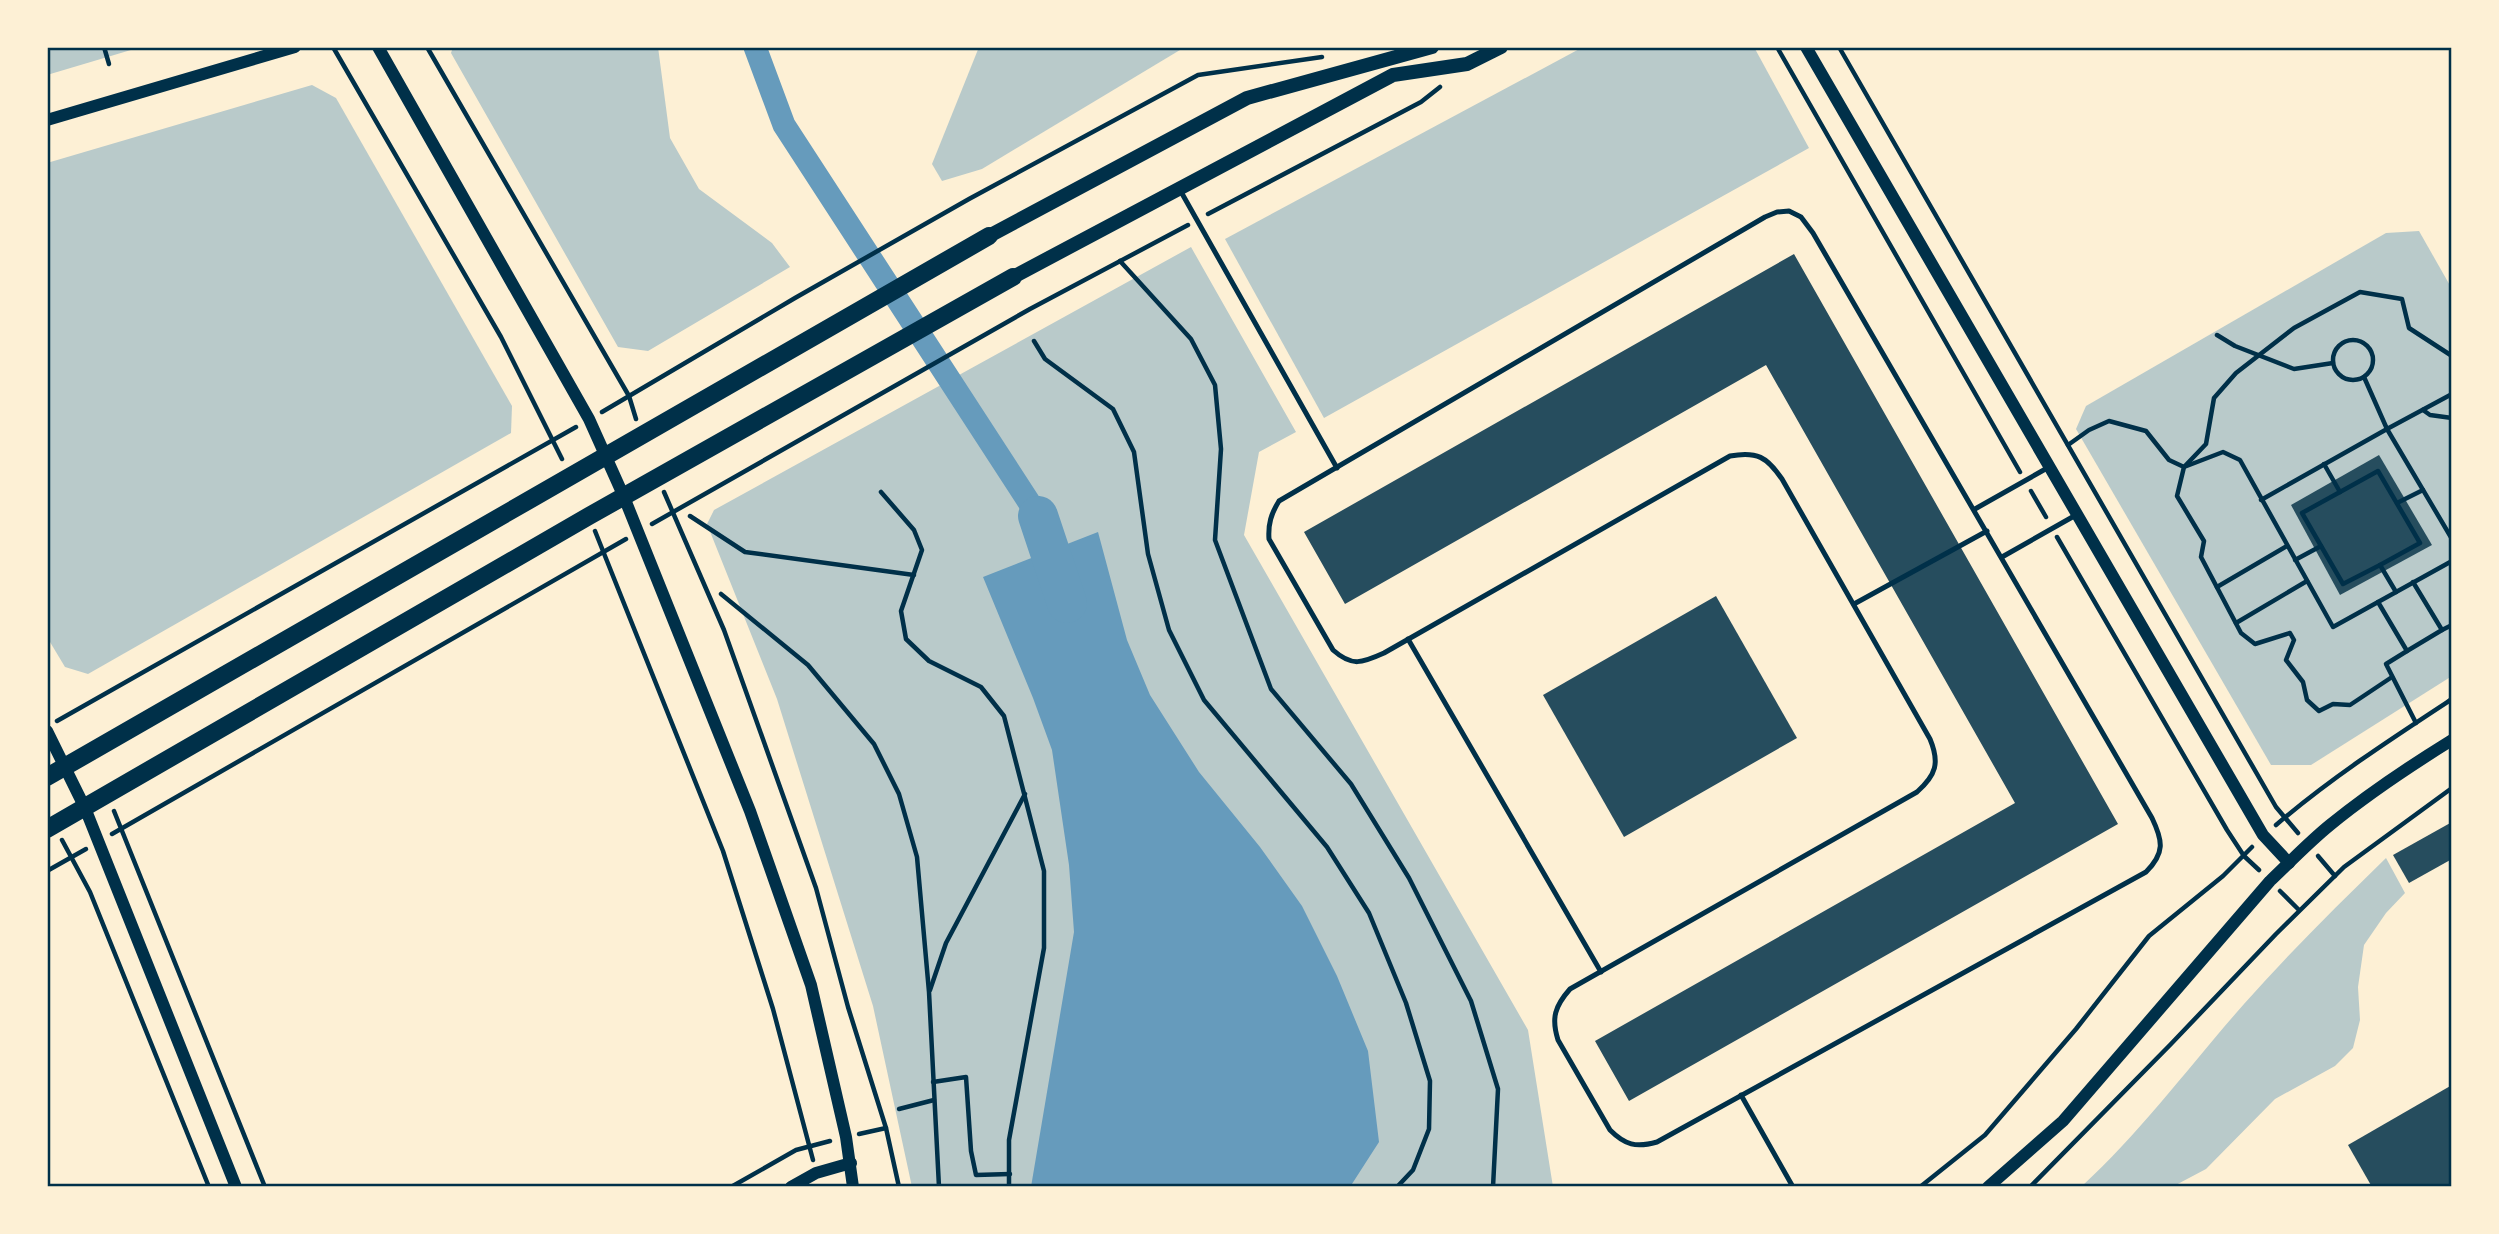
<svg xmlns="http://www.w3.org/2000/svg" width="2499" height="1234" viewBox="0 0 2499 1234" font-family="'Public Sans',sans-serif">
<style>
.green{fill:#b9caca}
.water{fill:#669bbc}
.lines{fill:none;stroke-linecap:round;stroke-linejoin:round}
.canal{stroke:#669bbc;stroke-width:23}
.river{stroke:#669bbc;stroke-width:40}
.building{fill:#264d5e}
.path{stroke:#003049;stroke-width:4.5}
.service{stroke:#003049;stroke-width:5}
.tertiary{stroke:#003049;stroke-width:12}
.secondary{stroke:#003049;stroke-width:14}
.primary{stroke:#003049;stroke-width:18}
.neatline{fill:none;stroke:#003049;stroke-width:2.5}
</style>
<rect width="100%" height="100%" fill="#fdf0d5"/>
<g class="green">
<path d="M 47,47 L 141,47 L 47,75 Z"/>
<path d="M 453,47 L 658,47 L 670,138 L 699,189 L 772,243 L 790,267 L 648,351 L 618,347 L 451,53 Z"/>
<path d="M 979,47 L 1185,47 L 982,169 L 942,181 L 932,164 Z"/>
<path d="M 1583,47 L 1754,47 L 1809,148 L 1324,418 L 1225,239 Z"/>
<path d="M 312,85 L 336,98 L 512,406 L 511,433 L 88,674 L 65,667 L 47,637 L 47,163 Z"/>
<path d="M 2419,231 L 2452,289 L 2452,676 L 2311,765 L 2271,765 L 2076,429 L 2086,406 L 2386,233 Z"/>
<path d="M 1191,247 L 1296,432 L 1259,452 L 1244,535 L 1528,1030 L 1553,1187 L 912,1187 L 873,1006 L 777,699 L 707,524 L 714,510 Z"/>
<path d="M 2386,858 L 2405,893 L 2386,913 L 2364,945 L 2358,987 L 2360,1020 L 2353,1048 L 2335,1066 L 2275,1099 L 2206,1169 L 2172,1187 L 2081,1187 C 2142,1131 2190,1065 2244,1004 C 2289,953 2337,906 2386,858 Z"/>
</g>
<path class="water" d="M 1098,532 L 1127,640 L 1150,695 L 1199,772 L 1260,847 L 1302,906 L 1337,976 L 1368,1051 L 1379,1142 L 1350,1187 L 1031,1187 L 1074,932 L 1069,865 L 1052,750 L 1033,698 L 983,577 Z"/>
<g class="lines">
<path class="canal" d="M 755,47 L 784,125 L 1038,516"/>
<path class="river" d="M 1038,516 L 1067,603"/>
</g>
<g class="building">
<path d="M 1794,254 L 2118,824 L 1629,1101 L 1595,1041 L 2015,803 L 1766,365 L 1345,604 L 1304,532 Z"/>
<path d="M 2379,455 L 2432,545 L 2340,595 L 2291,505 Z"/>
<path d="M 1716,596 L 1797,738 L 1624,837 L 1543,695 Z"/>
<path d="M 2452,822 L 2452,859 L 2409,883 L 2393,855 Z"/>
<path d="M 2452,1085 L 2452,1187 L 2372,1187 L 2348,1145 Z"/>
</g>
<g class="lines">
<g class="path">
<path d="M 104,47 L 109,64"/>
<path d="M 333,47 L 501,337 L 562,459"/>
<path d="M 427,47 L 629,396 L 636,419"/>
<path d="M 1777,47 L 2020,472"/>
<path d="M 1839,47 L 2276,807 L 2298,833"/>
<path d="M 1208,214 L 1421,102 L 1440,87"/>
<path d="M 1120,261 L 1191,339 L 1215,385 L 1221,449 L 1215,540 L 1271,689 L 1351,784 L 1409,878 L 1471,1001 L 1498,1089 L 1493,1187"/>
<path d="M 2217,335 L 2235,346 L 2294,369 L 2333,363"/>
<circle cx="2353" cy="360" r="20"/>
<path d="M 1034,341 L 1045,359 L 1113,409 L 1134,452 L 1148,554 L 1169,630 L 1204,700 L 1327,847 L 1369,913 L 1406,1003 L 1430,1081 L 1429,1129 L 1413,1170 L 1397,1187"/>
<path d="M 2364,377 L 2387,429 L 2452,394"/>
<path d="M 2423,410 L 2430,415 L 2452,418"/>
<path d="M 602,412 L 795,298 L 969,199 L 1198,75 L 1322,57"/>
<path d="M 2068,445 L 2089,430 L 2109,421 L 2146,431 L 2169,460 L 2184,467 L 2223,452 L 2240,460 L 2333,627 L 2452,561"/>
<path d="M 2324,464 L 2340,492 L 2378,471 L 2420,543 L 2380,565 L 2396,592"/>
<path d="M 2031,491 L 2046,517"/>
<path d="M 664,492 L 724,630 L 816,888 L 848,1007 L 886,1128 L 899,1187"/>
<path d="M 881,492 L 914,530 L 922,550 L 901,611 L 906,639 L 929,661 L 981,687 L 1004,716 L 1044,871 L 1044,948 L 1009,1140 L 1009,1187"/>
<path d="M 2340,492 L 2302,513 L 2343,584 L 2380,565"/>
<path d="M 2261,500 L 2387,429 L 2452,539"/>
<path d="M 2397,503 L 2423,490"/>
<path d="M 690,516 L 745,552 L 914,575"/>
<path d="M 652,524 L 1030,309 L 1188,225"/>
<path d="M 595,531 L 723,851 L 773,1009 L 813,1160"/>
<path d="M 2057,537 L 2227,830 L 2244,856 L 2259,870"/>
<path d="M 2295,560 L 2321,546"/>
<path d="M 2413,582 L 2442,630 L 2452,625"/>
<path d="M 2217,587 L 2287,546"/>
<path d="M 721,594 L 808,665 L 874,744 L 899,794 L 917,857 L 929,992 L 939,1187"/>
<path d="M 2378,602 L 2407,651 L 2386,664 L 2416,723"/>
<path d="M 2236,623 L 2307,581"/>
<path d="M 2407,651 L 2442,630"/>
<path d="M 2392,677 L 2350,705 L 2333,704 L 2319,711 L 2307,700 L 2303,682 L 2286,660 L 2294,640 L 2290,633 L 2255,644 L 2241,633 L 2201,557 L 2204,541 L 2177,496 L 2184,467 L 2206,444 L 2214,398 L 2236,373 L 2294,328 L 2360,292 L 2402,299 L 2409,328 L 2452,356"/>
<path d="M 57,721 L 576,427"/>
<path d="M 114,811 L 265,1187"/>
<path d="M 2276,825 C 2331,778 2391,739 2452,699"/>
<path d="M 112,834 L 626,539"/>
<path d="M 62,840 L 90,892 L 209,1187"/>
<path d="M 2318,856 L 2335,876"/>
<path d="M 47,871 L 86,849"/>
<path d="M 2280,891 L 2299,910"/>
<path d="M 930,990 L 946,943 L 1025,794"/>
<path d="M 933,1082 L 966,1077 L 971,1151 L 976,1175 L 1010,1174"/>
<path d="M 899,1109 L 934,1100"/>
<path d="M 859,1134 L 886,1128"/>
<path d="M 731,1187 L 796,1150 L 830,1141"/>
<path d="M 1920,1187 L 1985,1135 L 2076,1029 L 2149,936 L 2223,876 L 2252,847"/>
<path d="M 2030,1187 L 2170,1045 L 2276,934 L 2344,867 L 2452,788"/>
</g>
<g class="service">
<path d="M 1180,190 L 1337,468"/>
<path d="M 1789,211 L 1801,217 L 1813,233 L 2152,818 C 2163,841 2165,853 2146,872 L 1657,1142 C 1636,1148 1625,1145 1610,1130 L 1558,1040 C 1551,1018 1555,1006 1570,989 L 1917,792 C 1936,775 1940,763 1930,739 L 1782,479 C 1767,457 1757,451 1730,456 L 1384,653 C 1362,663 1352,667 1333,650 L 1269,539 C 1268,524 1271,514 1279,501 L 1765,217 L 1777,212 Z"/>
<path d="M 1975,509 L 2049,467"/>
<path d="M 2002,557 L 2076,515"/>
<path d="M 1854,604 L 1987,531"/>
<path d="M 1408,639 L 1601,972"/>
<path d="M 1741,1095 L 1793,1187"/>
</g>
<g class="tertiary">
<path d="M 378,47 L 589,419 L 624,497 L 750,811 L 811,985 L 846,1137 L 853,1187"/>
<path d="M 1806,47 L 2263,835 L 2289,863"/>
<path d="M 47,120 L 295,47"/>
<path d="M 47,731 L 85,808 L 236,1187"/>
<path d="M 791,1187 L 816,1173 L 851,1163"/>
<path d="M 1988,1187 L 2063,1121 L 2270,881 C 2290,862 2309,842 2330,825 C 2368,794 2410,766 2452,740"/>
</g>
<g class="secondary">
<path d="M 989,236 L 1247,98 L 1432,47"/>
<path d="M 1013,277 L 1393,75 L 1467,64 L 1501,47"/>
</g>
<g class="primary">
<path d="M 47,777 L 989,236"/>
<path d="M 47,829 L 589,516 L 1013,277"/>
</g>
</g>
<rect width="2499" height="1234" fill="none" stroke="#fdf0d5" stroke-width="98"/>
<rect x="49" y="49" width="2401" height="1136" class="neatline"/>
</svg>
